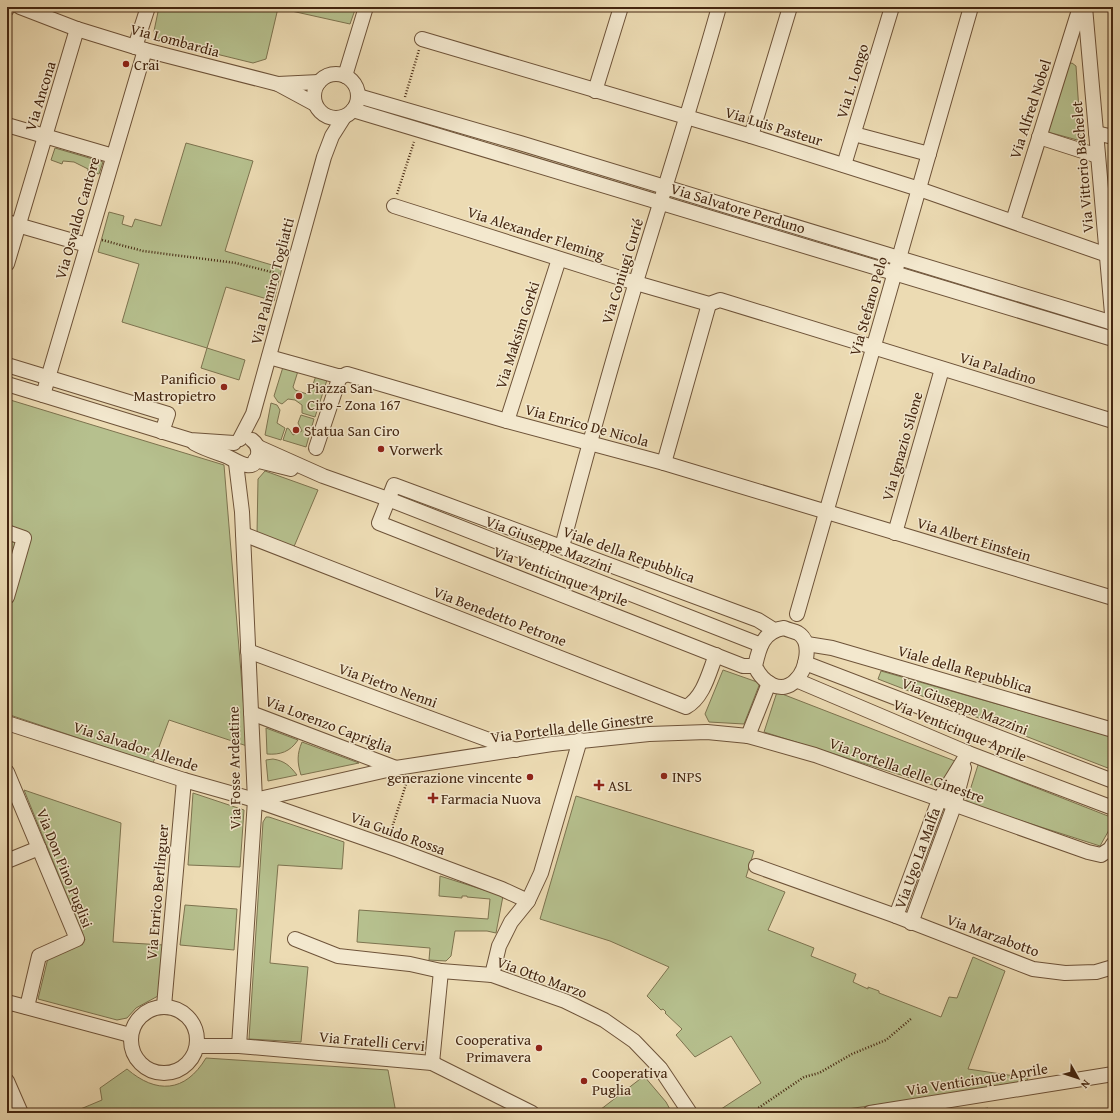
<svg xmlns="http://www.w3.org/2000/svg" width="1120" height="1120" viewBox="0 0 1120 1120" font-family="'Gentium Book Plus',serif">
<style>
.green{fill:#b6c08e;stroke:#7d734f}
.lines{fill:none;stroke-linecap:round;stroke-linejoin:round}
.minor-casing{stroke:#6e5339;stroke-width:16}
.path{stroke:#442610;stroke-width:2.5;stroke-dasharray:1 2;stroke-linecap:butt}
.minor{stroke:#f3e8ce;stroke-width:14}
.poi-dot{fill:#8f2418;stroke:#f3e8ce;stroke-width:1.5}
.labels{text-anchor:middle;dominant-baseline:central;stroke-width:3;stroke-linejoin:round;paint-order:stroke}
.street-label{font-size:15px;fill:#442610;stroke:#f3e8ce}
.poi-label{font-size:15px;fill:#442610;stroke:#f3e8ce;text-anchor:start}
</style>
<rect width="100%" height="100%" fill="#ecdbb3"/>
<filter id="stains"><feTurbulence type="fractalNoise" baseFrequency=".005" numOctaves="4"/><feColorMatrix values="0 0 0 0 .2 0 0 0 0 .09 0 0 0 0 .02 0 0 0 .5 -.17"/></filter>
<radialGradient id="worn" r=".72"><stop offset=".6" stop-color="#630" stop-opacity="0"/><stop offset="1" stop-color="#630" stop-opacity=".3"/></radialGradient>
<g class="green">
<path d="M 159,7 L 356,7 L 350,24 L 278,8 L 266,59 L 253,63 L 159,40 L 154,31 Z"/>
<path d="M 1072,63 L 1076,66 L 1081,141 L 1048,132 L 1069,64 Z"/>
<path d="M 186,143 L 253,161 L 225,251 L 282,268 L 274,301 L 226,287 L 207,348 L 245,360 L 239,380 L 201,368 L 207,348 L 122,322 L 139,264 L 98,252 L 109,212 L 124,216 L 122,224 L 132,227 L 135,219 L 161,226 Z"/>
<path d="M 55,148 L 103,162 L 99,174 L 88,171 L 88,169 L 74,162 L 63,161 L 62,164 L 51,160 Z"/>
<path d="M 283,367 L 298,371 L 293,387 L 295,390 L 307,394 L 310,392 L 316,376 L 327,380 L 315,417 L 302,413 L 302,405 L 295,400 L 288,399 L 282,404 L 278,402 L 274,396 Z"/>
<path d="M 7,399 L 224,465 L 247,746 L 169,720 L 153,763 L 7,714 Z"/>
<path d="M 271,403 L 277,405 L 280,410 L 277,423 L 285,428 L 281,440 L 265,435 Z"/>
<path d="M 301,415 L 314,419 L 306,447 L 283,440 L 287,428 L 289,429 L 293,435 L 302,431 L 298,423 Z"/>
<path d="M 265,471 L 318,490 L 293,549 L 257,534 L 258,479 Z"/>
<path d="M 723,670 L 760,683 L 744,724 L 709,722 L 705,714 Z"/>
<path d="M 881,671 L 1113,737 L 1113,770 L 878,679 Z"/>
<path d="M 777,692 L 955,761 L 939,787 L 764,732 Z"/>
<path d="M 266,728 L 298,740 C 290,752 280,755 267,754 Z"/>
<path d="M 302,742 L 359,763 L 301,775 C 297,762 297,754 302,742 Z"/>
<path d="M 273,759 C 285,761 290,766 297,775 L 268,781 L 266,760 Z"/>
<path d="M 978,765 L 1113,818 L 1113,823 L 1100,846 L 966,803 Z"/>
<path d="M 24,790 L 121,823 L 113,942 L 164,945 L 158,996 L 136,1008 L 127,1018 L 117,1020 L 38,999 L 48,958 L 85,940 Z"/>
<path d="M 193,793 L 244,810 L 240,867 L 188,865 Z"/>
<path d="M 576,796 L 754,851 L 746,877 L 785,892 L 768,930 L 814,948 L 811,956 L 856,974 L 853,982 L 868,989 L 868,987 L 879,991 L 879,993 L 941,1017 L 949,997 L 957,998 L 973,957 L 1005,971 L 968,1069 L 1028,1078 L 1026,1083 L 820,1113 L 715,1113 L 761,1083 L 731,1036 L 695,1057 L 676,1035 L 682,1029 L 665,1013 L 666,1012 L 663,1009 L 661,1010 L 647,996 L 669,967 L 610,941 L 540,919 Z"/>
<path d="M 266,817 L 269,817 L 344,842 L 342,869 L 278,865 L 270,963 L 308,967 L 301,1042 L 249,1039 L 263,822 Z"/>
<path d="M 440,876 L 503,896 L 496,933 L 487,931 L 455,931 L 451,956 L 446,961 L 429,960 L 430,948 L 357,942 L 359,910 L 488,919 L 490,899 L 467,897 L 467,896 L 462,896 L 462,898 L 439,896 Z"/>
<path d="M 185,905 L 237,909 L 234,950 L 180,945 Z"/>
<path d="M 206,1058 L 388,1070 L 396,1113 L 71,1113 L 102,1100 L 100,1088 L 127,1069 C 156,1094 185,1093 206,1058 Z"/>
<path d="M 644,1076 L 666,1102 L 672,1113 L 596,1113 Z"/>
<path d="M 988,1108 L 986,1113 L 953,1113 Z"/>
</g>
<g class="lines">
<defs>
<g id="minor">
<path d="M 20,7 L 77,29 L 145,50 L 278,84 L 315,104"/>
<path d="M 1085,7 L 1113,325"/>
<path d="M 7,9 L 8,7"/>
<path d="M 422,39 L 751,136 L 919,189 L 1113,257"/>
<path d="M 135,47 L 148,7"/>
<circle cx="336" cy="96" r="22"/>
<path d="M 345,76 L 366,7"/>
<path d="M 278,84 L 319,82"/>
<path d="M 595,91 L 621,7"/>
<path d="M 358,96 L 520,143 L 1113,323"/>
<path d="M 353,110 L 1113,339"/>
<path d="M 7,125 L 113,156"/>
<path d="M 1096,133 L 1113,137"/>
<path d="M 854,134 L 929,154"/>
<path d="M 751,136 L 790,7"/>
<path d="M 1039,137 L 1098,156"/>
<path d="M 844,165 L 892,7"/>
<path d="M 394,206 L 636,283 L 709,304 L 720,300 L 1113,421"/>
<path d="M 1013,221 L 1080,7"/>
<path d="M 7,222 L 87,245"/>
<path d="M 7,264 L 77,29"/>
<path d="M 269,357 L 341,377 L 347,374 L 507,421 L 664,463 L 1113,598"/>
<path d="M 7,365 L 168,414 L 162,432"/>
<path d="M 7,384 L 190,440 L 234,443"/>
<path d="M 43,395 L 145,50"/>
<path d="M 507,421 L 559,259"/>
<path d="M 240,439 L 253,414 L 324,157 L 332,136 L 344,117"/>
<path d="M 194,443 C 205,449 215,452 226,456 C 236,460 255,476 258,454 C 259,448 256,443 252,440"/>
<path d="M 258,447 L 323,476 L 388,499 L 761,645"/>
<path d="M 316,448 L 340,376"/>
<path d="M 255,460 L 291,469"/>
<path d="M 236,463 L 242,512 L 255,800 L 239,1046"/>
<path d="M 664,463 L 709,304"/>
<path d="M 7,532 L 24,538 L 7,597"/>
<path d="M 895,533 L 942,369"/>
<path d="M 243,534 L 686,707 C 704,697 709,672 716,655"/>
<path d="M 562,547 C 585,458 610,370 636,282 C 664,190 693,99 719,7"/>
<path d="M 797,614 L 971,7"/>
<path d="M 784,628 C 788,630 794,631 798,633 C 813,642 806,670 796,680 C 781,696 762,682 755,666 C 759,648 763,631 784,628 Z"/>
<path d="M 807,644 L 832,648 L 1113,730"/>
<path d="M 248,651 L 516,750"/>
<path d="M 805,663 L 1113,781"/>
<path d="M 755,666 L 743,666 L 379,523 L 394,485 L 758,620 L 774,630"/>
<path d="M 796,680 L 968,753 L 1113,808"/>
<path d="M 251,713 L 396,768"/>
<path d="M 7,723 L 184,780 L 255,800 L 398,850 L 502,889 L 528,901"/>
<path d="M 748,736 L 769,683"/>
<path d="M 7,772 L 77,939 L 39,956 L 27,1007"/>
<path d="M 255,800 L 396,768 L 552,744 L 649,734 L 707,732 L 748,736 L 815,755 L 1088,852 L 1101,855 L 1110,849 L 1113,844"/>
<path d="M 7,861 L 39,848"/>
<path d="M 756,866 L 896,916 L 1033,969 L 1065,973 L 1096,972 L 1113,967"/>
<path d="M 896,916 L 939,800 L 968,753"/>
<path d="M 911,923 L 954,806 L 964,768"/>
<path d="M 295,939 L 338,956 L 410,964 L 441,971 L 492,975 L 565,1001 L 604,1020 L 634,1041 L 660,1068 L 690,1113"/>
<path d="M 492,975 L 499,946 L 511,922 L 528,901 L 541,873 L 580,740"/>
<path d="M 7,1002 L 130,1035"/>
<path d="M 164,1006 L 184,780"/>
<circle cx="164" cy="1040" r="33"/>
<path d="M 197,1046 L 239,1046 L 432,1063 L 532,1113"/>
<path d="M 432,1063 L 441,971"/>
<path d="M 7,1081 L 21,1113"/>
<path d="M 870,1113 L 1113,1074"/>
</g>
</defs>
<use href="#minor" class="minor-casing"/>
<g class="path">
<path d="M 405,97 L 419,50"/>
<path d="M 397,194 L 414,142"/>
<path d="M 102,240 L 143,251 L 236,263 L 279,274"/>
<path d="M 390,834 L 408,778"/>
<path d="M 751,1113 L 804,1077 L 819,1073 L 852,1054 L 886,1040 L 912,1018"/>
</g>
<use href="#minor" class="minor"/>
</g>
<g class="poi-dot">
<circle cx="126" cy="64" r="4"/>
<circle cx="224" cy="387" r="4"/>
<circle cx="299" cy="396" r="4"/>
<circle cx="296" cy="430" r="4"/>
<circle cx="381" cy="449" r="4"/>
<circle cx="664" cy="776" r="4"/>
<circle cx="530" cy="777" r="4"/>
<path d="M597 779h4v4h4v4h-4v4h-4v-4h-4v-4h4z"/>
<path d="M431 792h4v4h4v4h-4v4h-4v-4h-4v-4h4z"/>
<circle cx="539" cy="1048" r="4"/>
<circle cx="584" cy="1081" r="4"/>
</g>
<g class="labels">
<g class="street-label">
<text transform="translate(175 40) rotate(15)">Via Lombardia</text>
<text transform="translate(852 81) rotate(-73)">Via L. Longo</text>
<text transform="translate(40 96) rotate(-73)">Via Ancona</text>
<text transform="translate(1030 109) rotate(-72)">Via Alfred Nobel</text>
<text transform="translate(774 126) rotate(17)">Via Luis Pasteur</text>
<text transform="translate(1082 167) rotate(-95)">Via Vittorio Bachelet</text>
<text transform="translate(738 208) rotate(17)">Via Salvatore Perduno</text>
<text transform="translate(77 218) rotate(-74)">Via Osvaldo Cantore</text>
<text transform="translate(536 233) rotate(18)">Via Alexander Fleming</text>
<text transform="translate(622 271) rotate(-73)">Via Coniugi Curié</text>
<text transform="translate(272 281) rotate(-75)">Via Palmiro Togliatti</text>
<text transform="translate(868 306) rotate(-74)">Via Stefano Pelo</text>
<text transform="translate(517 335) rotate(-72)">Via Maksim Gorki</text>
<text transform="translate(998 368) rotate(17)">Via Paladino</text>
<text transform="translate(587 425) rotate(15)">Via Enrico De Nicola</text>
<text transform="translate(902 446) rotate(-74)">Via Ignazio Silone</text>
<text transform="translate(974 539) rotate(17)">Via Albert Einstein</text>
<text transform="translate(549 544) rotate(21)">Via Giuseppe Mazzini</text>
<text transform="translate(629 554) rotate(20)">Viale della Repubblica</text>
<text transform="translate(561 576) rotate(21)">Via Venticinque Aprile</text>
<text transform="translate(500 616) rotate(21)">Via Benedetto Petrone</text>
<text transform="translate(965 669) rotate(16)">Viale della Repubblica</text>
<text transform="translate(388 685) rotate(20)">Via Pietro Nenni</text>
<text transform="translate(965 706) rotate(21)">Via Giuseppe Mazzini</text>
<text transform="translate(329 724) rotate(21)">Via Lorenzo Capriglia</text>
<text transform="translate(572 727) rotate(-7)">Via Portella delle Ginestre</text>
<text transform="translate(960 730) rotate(22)">Via Venticinque Aprile</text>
<text transform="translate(136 746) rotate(18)">Via Salvador Allende</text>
<text transform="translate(234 768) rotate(-91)">Via Fosse Ardeatine</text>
<text transform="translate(907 770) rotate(20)">Via Portella delle Ginestre</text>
<text transform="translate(398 833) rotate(20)">Via Guido Rossa</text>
<text transform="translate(917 858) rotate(-70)">Via Ugo La Malfa</text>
<text transform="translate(65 868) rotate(68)">Via Don Pino Puglisi</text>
<text transform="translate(157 892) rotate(-85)">Via Enrico Berlinguer</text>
<text transform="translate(993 935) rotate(20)">Via Marzabotto</text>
<text transform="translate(542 977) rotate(20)">Via Otto Marzo</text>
<text transform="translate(372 1041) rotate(5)">Via Fratelli Cervi</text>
<text transform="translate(977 1079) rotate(-9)">Via Venticinque Aprile</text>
</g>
<g class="poi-label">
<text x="134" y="64">Crai</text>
<text x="216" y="378" text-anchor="end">Panificio<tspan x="216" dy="17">Mastropietro</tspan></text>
<text x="307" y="387">Piazza San<tspan x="307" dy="17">Ciro - Zona 167</tspan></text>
<text x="304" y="430">Statua San Ciro</text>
<text x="389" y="449">Vorwerk</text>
<text x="672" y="776">INPS</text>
<text x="522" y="777" text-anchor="end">generazione vincente</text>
<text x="608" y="785">ASL</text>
<text x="441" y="798">Farmacia Nuova</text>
<text x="531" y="1039" text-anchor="end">Cooperativa<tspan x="531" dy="17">Primavera</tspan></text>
<text x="592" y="1072">Cooperativa<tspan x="592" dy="17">Puglia</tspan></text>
</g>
</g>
<rect width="1120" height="1120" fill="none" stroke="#ecdbb3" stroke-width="24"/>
<rect x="8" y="8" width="1104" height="1104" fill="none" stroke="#442610" stroke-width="2"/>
<rect x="12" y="12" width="1096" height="1096" fill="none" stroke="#442610"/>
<g transform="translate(1078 1078) rotate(129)" stroke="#f3e8ce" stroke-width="3" paint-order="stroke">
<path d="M0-3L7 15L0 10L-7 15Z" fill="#442610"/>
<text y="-6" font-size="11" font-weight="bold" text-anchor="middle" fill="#442610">N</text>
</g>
<rect width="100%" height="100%" filter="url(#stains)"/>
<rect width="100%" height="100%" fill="url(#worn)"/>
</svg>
